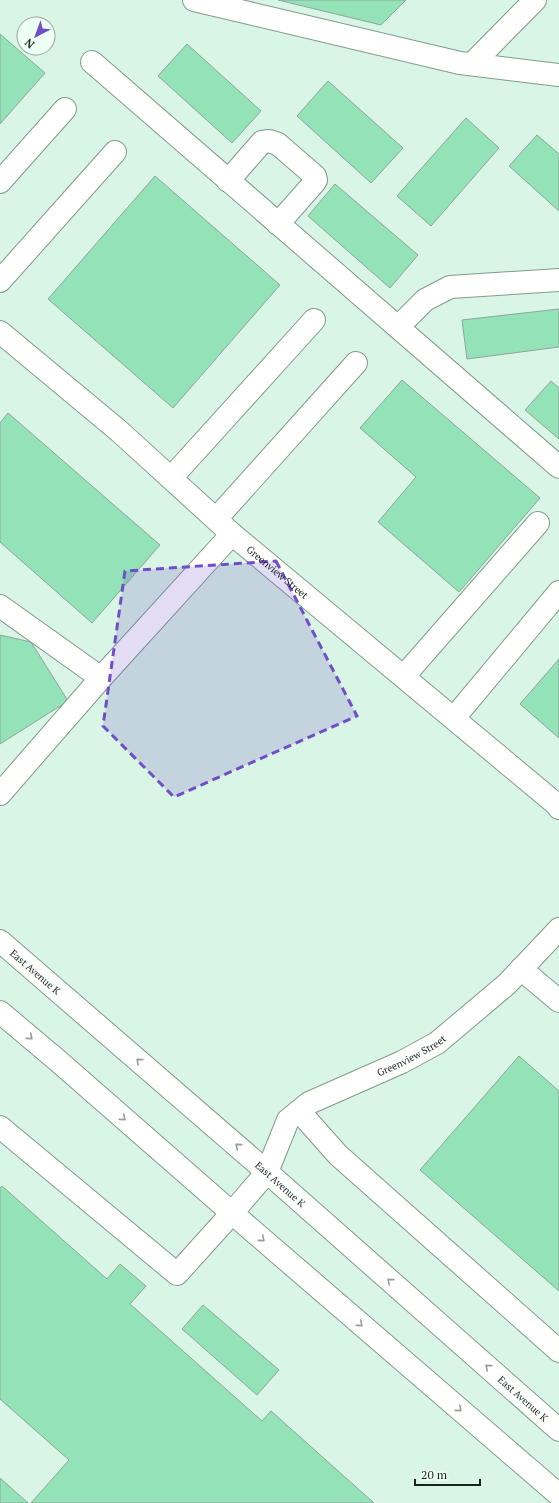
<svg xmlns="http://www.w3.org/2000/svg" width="559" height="1503" viewBox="0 0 559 1503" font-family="'PT Serif',serif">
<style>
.building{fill:#94e2b8;stroke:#8da698}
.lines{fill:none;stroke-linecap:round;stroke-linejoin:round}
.minor-casing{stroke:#819a8c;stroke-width:24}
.minor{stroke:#fff;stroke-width:22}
.oneway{stroke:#989c9a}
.marked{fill:#704ec7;fill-opacity:0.2;stroke:#704ec7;stroke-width:3;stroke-dasharray:8 5;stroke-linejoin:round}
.labels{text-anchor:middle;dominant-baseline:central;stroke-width:4;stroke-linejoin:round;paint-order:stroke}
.street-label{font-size:10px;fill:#19231e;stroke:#eefff5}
</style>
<rect width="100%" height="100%" fill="#d9f5e5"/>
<g class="building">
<path d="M 278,0 L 406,0 L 381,25 Z"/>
<path d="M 0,34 L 45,73 L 0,124 Z"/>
<path d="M 187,44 L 261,111 L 232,143 L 158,76 Z"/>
<path d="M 328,81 L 403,148 L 371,183 L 297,116 Z"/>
<path d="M 466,118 L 499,148 L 431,226 L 397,196 Z"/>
<path d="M 537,135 L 559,154 L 559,211 L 509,166 Z"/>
<path d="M 155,176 L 280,285 L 173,408 L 48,299 Z"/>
<path d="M 335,184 L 418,255 L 390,288 L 308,216 Z"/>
<path d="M 559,309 L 559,347 L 467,359 L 462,320 Z"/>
<path d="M 402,380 L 540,498 L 459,592 L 378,522 L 416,477 L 360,428 Z"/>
<path d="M 551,381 L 559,388 L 559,439 L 525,410 Z"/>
<path d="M 8,413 L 160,545 L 92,623 L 0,542 L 0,423 Z"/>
<path d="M 0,635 L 31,642 L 68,701 L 0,744 Z"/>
<path d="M 559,659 L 559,738 L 520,704 Z"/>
<path d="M 519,1056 L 559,1091 L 559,1291 L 420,1170 Z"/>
<path d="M 2,1186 L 107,1279 L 120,1264 L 146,1286 L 130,1304 L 262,1421 L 271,1411 L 374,1503 L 31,1503 L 69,1460 L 0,1399 L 0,1188 Z"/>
<path d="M 203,1305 L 279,1370 L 257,1395 L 182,1329 Z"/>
<path d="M 0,1478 L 28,1503 L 0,1503 Z"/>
</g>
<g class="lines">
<defs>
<g id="minor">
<path d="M 194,0 L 460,63 L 559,75"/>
<path d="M 92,62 L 559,467"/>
<path d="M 472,64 L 535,0"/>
<path d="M 228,181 L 262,142 L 269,141 L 278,144 L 315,176 L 316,180 L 314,183 L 278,224"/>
<path d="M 0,182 L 65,109"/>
<path d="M 0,281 L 115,152"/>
<path d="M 398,327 L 425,300 L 450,287 L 559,280"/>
<path id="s1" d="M 0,332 L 119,431 L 232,534 L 556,804 L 559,808"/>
<path d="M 171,478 L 314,320"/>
<path d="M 216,519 L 356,363"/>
<path d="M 0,606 L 101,678"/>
<path d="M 404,676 L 538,523"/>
<path d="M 454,718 L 559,592"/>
<path d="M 0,794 L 101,678 L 232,534"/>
<path id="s2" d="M 0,941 L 267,1172 L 559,1430"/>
<path d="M 521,969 L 559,1001"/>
<path d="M 0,1012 L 57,1060 L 232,1213 L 559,1495"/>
<path d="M 299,1111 L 338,1155 L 559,1351"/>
<path id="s3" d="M 0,1127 L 177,1274 L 232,1213 L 267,1172 L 288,1120 L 309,1103 L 402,1062 L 437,1043 L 507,984 L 559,929"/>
</g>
</defs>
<use href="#minor" class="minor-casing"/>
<use href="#minor" class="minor"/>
</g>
<defs><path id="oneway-chevron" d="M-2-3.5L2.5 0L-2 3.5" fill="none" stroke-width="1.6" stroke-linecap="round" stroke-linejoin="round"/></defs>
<g class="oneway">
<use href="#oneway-chevron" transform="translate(30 1037) rotate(40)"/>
<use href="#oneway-chevron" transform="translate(139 1061) rotate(-139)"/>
<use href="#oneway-chevron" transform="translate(123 1118) rotate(41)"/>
<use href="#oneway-chevron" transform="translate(238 1146) rotate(-139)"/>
<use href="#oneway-chevron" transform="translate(262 1239) rotate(41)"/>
<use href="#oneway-chevron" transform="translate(390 1281) rotate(-139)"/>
<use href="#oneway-chevron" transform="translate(360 1324) rotate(41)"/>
<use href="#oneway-chevron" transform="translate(488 1367) rotate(-139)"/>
<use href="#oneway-chevron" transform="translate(459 1409) rotate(41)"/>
</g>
<path class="marked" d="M 276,561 L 357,716 L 174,797 L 103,726 L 125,571 Z"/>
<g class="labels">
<g class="street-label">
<text stroke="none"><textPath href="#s1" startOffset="367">Greenview Street</textPath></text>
<text stroke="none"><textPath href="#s2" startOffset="47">East Avenue K</textPath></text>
<text stroke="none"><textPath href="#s3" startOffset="562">Greenview Street</textPath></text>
<text stroke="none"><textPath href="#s2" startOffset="371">East Avenue K</textPath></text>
<text stroke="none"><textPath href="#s2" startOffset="695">East Avenue K</textPath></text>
</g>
</g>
<g transform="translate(36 36) rotate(221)"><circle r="19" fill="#eefff5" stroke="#99a79f"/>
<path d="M0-3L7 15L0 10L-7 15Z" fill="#704ec7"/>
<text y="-6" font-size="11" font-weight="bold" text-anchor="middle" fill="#19231e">N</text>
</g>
<path d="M415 1479v6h65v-6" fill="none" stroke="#19231e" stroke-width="2"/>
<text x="421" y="1479" font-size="12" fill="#19231e" stroke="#eefff5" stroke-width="3" paint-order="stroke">20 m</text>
</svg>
